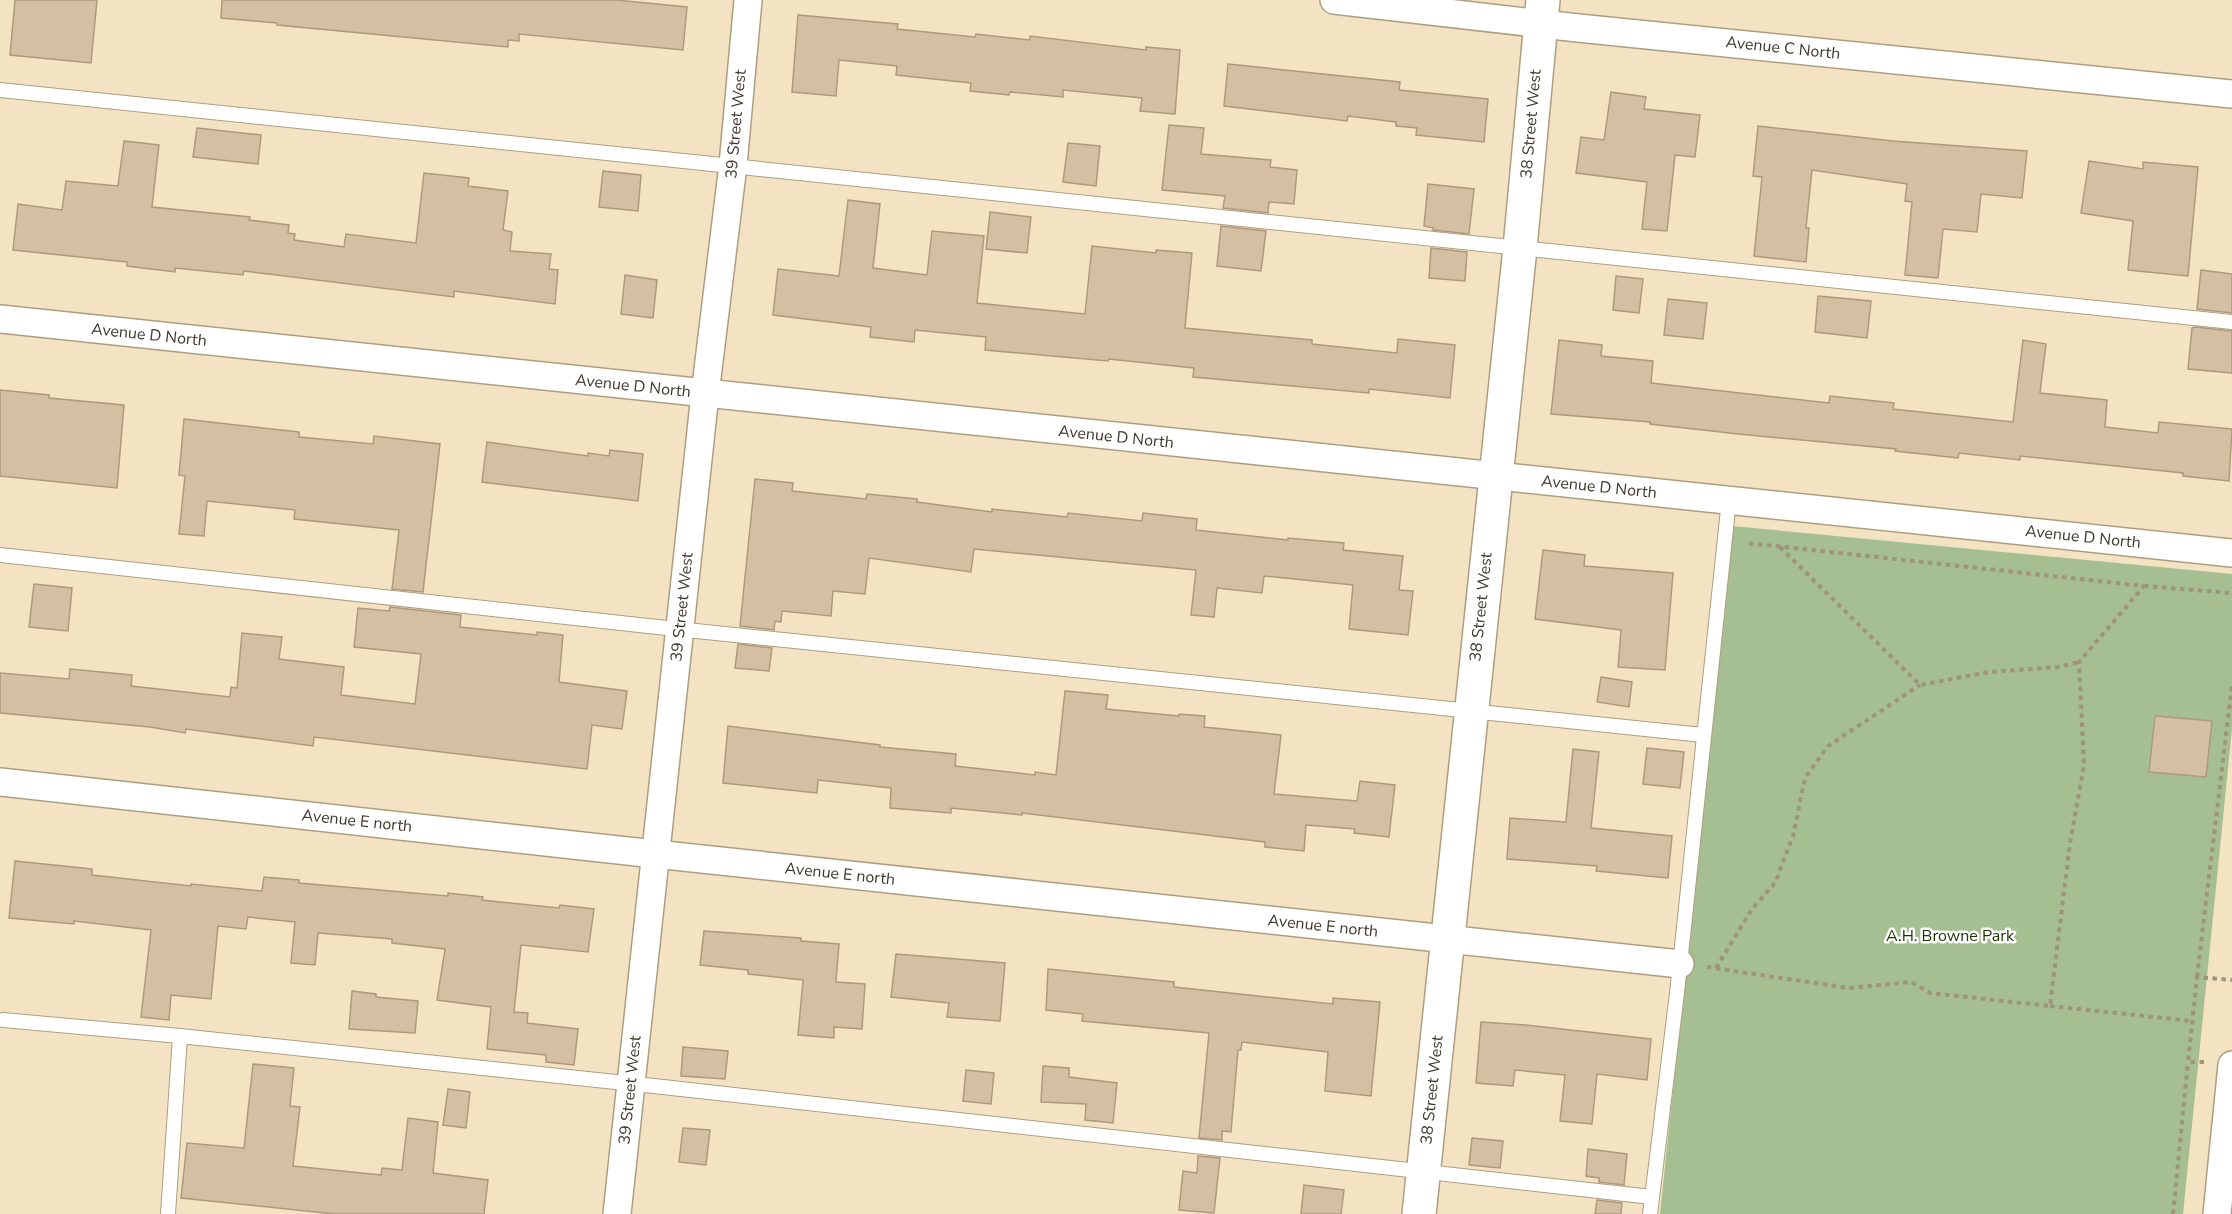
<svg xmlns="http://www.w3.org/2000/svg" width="2232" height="1214" viewBox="0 0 2232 1214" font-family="'Nunito Sans',sans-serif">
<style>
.green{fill:#a5be92}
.building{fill:#d4bfa2;stroke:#ae997d;stroke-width:1.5}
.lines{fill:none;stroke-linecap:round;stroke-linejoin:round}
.service-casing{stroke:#ae9e80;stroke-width:16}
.minor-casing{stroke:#ae9e80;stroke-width:30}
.tertiary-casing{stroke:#ae9e80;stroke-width:36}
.path{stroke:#9f937c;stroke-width:4;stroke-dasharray:4.5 4.5;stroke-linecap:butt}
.service{stroke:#fff;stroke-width:14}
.minor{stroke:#fff;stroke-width:27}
.tertiary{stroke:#fff;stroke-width:33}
.labels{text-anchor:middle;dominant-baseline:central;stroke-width:5;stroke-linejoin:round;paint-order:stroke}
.street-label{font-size:16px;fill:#3e372b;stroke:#fff}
.park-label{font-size:16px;fill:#1c3400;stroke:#fff}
</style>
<rect width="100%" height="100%" fill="#f4e3c3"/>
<path class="green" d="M 1732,526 L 2232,574 L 2232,729 L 2183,1214 L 1660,1214 Z"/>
<g class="building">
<path d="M 15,0 L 97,0 L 91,63 L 10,55 Z"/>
<path d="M 222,0 L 616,0 L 687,7 L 683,50 L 519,34 L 519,41 L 508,40 L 508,47 L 277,25 L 277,23 L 221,18 Z"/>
<path d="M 798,15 L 898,24 L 897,29 L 975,37 L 976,34 L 1030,40 L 1030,36 L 1146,50 L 1146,47 L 1180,50 L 1175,114 L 1140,111 L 1142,98 L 1063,90 L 1063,97 L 1010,92 L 1009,95 L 970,91 L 971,83 L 896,75 L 897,66 L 839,60 L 836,96 L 792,92 Z"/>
<path d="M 1228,64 L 1400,82 L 1399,90 L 1488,99 L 1484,142 L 1416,135 L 1417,128 L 1396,126 L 1396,122 L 1348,116 L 1347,121 L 1224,106 Z"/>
<path d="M 1611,92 L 1646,97 L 1644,109 L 1700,115 L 1695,157 L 1675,155 L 1667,231 L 1642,229 L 1647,182 L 1576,173 L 1581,137 L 1604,140 Z"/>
<path d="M 1169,125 L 1204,128 L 1201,154 L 1271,160 L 1270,167 L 1297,170 L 1294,204 L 1269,202 L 1268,213 L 1223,208 L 1225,196 L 1162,190 Z"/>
<path d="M 1758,126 L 1893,141 L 2027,151 L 2022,198 L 1981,194 L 1977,232 L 1943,229 L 1938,278 L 1905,275 L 1912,202 L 1905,201 L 1907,184 L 1812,170 L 1806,228 L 1809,228 L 1806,262 L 1754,256 L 1762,177 L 1753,176 Z"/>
<path d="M 197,128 L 261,135 L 258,164 L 193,157 Z"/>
<path d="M 124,141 L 159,145 L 152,207 L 250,217 L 249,220 L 289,225 L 288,233 L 295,234 L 294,240 L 344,247 L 346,234 L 416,243 L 424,173 L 469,178 L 468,186 L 508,191 L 503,230 L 512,232 L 510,251 L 551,254 L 549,269 L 558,270 L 555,304 L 454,291 L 454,297 L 244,271 L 243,275 L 175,268 L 175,272 L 127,266 L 127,262 L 13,250 L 18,204 L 62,210 L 66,181 L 118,186 Z"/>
<path d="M 1068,143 L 1100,146 L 1096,186 L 1063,182 Z"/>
<path d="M 2089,161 L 2143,169 L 2143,162 L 2198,167 L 2188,276 L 2128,270 L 2133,221 L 2081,213 Z"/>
<path d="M 603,171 L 641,175 L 638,211 L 599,207 Z"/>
<path d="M 1428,184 L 1474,189 L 1469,234 L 1433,230 L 1433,228 L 1424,226 Z"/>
<path d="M 848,200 L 880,204 L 873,268 L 927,275 L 932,231 L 984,236 L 977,303 L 1085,314 L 1092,246 L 1156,253 L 1156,250 L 1192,253 L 1185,328 L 1312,340 L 1312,344 L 1397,353 L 1398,339 L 1455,345 L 1450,398 L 1369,389 L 1369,393 L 1193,377 L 1194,368 L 1109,359 L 1108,361 L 985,350 L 986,337 L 915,330 L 914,342 L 870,337 L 871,327 L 773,315 L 778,269 L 839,276 Z"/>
<path d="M 990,212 L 1031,217 L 1027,253 L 986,249 Z"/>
<path d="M 1221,226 L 1266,231 L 1261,271 L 1217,266 Z"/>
<path d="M 1431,248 L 1467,252 L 1465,281 L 1429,278 Z"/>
<path d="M 2201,270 L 2232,274 L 2232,313 L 2197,309 Z"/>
<path d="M 625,275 L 657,280 L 653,318 L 621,314 Z"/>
<path d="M 1616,276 L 1643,279 L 1639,313 L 1613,310 Z"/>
<path d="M 1818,296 L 1871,301 L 1867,338 L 1815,332 Z"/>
<path d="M 1668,299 L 1707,303 L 1703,339 L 1664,335 Z"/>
<path d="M 2195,327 L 2232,331 L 2232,373 L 2188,369 L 2192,328 Z"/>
<path d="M 1559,340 L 1602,345 L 1601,356 L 1653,361 L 1651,383 L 1829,403 L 1830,396 L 1894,403 L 1893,409 L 2013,422 L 2023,340 L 2046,344 L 2040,393 L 2107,400 L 2105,427 L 2158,433 L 2159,422 L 2232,429 L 2229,481 L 2183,476 L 2183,473 L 2020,456 L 2020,460 L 1959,453 L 1958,458 L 1895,451 L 1896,449 L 1738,434 L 1650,424 L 1650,422 L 1551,414 Z"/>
<path d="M 0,390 L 49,395 L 49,398 L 124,405 L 117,488 L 0,476 Z"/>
<path d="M 184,419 L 299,432 L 299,437 L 373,444 L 374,436 L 440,444 L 423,592 L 392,589 L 399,530 L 294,519 L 295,510 L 207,501 L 204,536 L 179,534 L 185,476 L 179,475 Z"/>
<path d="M 487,442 L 588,456 L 588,453 L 609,456 L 610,450 L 643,454 L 638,501 L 482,482 Z"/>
<path d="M 755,479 L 793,483 L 792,491 L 866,499 L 867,494 L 917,499 L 917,502 L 992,512 L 992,509 L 1067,517 L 1068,513 L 1142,521 L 1143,513 L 1197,519 L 1196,530 L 1288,540 L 1288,538 L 1344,543 L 1343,550 L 1403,556 L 1399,590 L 1413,591 L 1408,635 L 1349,629 L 1353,585 L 1264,576 L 1262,593 L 1217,588 L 1214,617 L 1191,615 L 1196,570 L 974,549 L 971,572 L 869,558 L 865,594 L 833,591 L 831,616 L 782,611 L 781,622 L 775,621 L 774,630 L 740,626 Z"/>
<path d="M 1543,550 L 1585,555 L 1584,566 L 1673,573 L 1665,670 L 1618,667 L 1621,630 L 1535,619 Z"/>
<path d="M 34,584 L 72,588 L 68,631 L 29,627 Z"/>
<path d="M 390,607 L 461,615 L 460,627 L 537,635 L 537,632 L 563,635 L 559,682 L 627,691 L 622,729 L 592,725 L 587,769 L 314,737 L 313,746 L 186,729 L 185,733 L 150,727 L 0,713 L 0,673 L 69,679 L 70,669 L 132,675 L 131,686 L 230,697 L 231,687 L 237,688 L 242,633 L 282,637 L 279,659 L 344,667 L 341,695 L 415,704 L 421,654 L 354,647 L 358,608 L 389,611 Z"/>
<path d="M 738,644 L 772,648 L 769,671 L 735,668 Z"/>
<path d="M 1601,677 L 1632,682 L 1629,707 L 1597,702 Z"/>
<path d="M 1065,691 L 1108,695 L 1106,709 L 1179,716 L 1179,714 L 1205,716 L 1204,727 L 1281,735 L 1274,794 L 1357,801 L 1360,781 L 1395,785 L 1389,837 L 1354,833 L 1355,829 L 1306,825 L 1304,851 L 1265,847 L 1265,842 L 1022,813 L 1022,815 L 951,808 L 951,813 L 890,808 L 891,788 L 818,780 L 817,793 L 723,783 L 728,726 L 880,745 L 880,747 L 956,754 L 955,766 L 1035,775 L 1035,772 L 1056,775 Z"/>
<path d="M 2155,716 L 2212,721 L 2206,777 L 2149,772 Z"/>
<path d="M 1647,748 L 1684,752 L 1680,788 L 1643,784 Z"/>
<path d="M 1573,749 L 1599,752 L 1591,828 L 1672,836 L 1668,878 L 1596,871 L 1597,866 L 1507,859 L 1510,818 L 1566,822 Z"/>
<path d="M 15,861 L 92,869 L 92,875 L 191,886 L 191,884 L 262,891 L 264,877 L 299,880 L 299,883 L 448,896 L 448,893 L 483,897 L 482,900 L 559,908 L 560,905 L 594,909 L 588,952 L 521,945 L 514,1012 L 528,1013 L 527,1023 L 578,1029 L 574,1065 L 546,1062 L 546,1055 L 487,1049 L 491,1007 L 437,1000 L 445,949 L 392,943 L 392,939 L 318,933 L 315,965 L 291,963 L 295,922 L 248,917 L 246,929 L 218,926 L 211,999 L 171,995 L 169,1020 L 141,1017 L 151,930 L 74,921 L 74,924 L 9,918 Z"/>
<path d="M 704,931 L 801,938 L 801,941 L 839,944 L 836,982 L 865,984 L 862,1029 L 834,1027 L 834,1038 L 798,1035 L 803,980 L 748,974 L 748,970 L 700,965 Z"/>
<path d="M 896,954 L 1005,963 L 1000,1021 L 947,1017 L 949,1003 L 891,997 Z"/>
<path d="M 1048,969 L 1174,982 L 1174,987 L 1333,1004 L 1333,998 L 1380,1002 L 1371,1096 L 1325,1091 L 1328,1052 L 1242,1042 L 1241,1050 L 1238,1050 L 1231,1132 L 1222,1131 L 1222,1140 L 1199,1138 L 1209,1033 L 1082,1021 L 1083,1014 L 1046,1010 Z"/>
<path d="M 352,991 L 376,994 L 376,997 L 418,1001 L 415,1033 L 349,1029 Z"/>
<path d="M 1481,1022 L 1526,1025 L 1651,1039 L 1647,1080 L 1597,1074 L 1592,1124 L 1560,1121 L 1565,1075 L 1515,1070 L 1513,1086 L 1476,1083 Z"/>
<path d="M 683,1047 L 728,1051 L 725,1079 L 681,1076 Z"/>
<path d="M 253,1064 L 294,1068 L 290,1106 L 300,1107 L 293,1166 L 381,1175 L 382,1168 L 402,1170 L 408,1118 L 438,1122 L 433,1173 L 488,1180 L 484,1214 L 335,1214 L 181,1198 L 187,1143 L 244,1148 Z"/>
<path d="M 1043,1066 L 1069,1068 L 1069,1077 L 1117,1083 L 1113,1123 L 1085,1120 L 1086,1104 L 1041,1102 Z"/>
<path d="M 966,1070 L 994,1073 L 991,1104 L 963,1101 Z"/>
<path d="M 448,1089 L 470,1092 L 466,1128 L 443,1125 Z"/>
<path d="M 683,1128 L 710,1130 L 706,1165 L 679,1162 Z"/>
<path d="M 1472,1138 L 1503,1141 L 1500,1168 L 1469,1165 Z"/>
<path d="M 1588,1149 L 1627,1154 L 1624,1185 L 1599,1182 L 1599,1178 L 1586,1176 Z"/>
<path d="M 1198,1156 L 1220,1158 L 1214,1213 L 1179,1210 L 1183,1171 L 1197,1173 Z"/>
<path d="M 1304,1185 L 1344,1190 L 1341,1214 L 1301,1214 Z"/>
<path d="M 1597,1200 L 1622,1203 L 1621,1214 L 1595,1214 Z"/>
</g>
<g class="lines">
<defs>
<g id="service">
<path d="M 0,90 L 2232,322"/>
<path d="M 0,555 L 648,626 L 1703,735"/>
<path d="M 3,1020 L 180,1036"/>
<path d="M 168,1214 L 180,1036 L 663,1087 L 1652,1197"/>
<path d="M 1650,1214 L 1677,993 L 1729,500"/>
</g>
<g id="minor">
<path d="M 1334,0 L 1578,28 L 2232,94"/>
<path d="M 0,319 L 2232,553"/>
<path d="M 0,782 L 655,854 L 1680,964"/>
<path d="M 617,1214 L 705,394 L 733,165 L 748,0"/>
<path d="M 2217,1214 L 2232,1065"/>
</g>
<path id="tertiary" d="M 1419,1214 L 1520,248 L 1543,0"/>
</defs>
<use href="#service" class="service-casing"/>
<use href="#minor" class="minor-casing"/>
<use href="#tertiary" class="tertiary-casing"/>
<g class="path">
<path d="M 1780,547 L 1920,685 L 1989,672 L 2058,667 L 2079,662"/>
<path d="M 2144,586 L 2232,593"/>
<path d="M 1707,967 L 1849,988 L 1911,982 L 1930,993 L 2050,1006 L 2070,843 L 2084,765 L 2079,662 L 2144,586 L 1747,543"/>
<path d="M 1716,968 L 1752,909 L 1775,883 L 1793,836 L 1805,778 L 1828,746 L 1920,685"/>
<path d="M 2197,977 L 2232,685"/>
<path d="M 2050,1006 L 2192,1021"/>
<path d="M 2204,1062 L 2188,1062 L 2197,977 L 2232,980"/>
<path d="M 2173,1214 L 2188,1062"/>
</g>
<use href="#service" class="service"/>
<use href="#minor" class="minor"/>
<use href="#tertiary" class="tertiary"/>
</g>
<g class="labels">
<g class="street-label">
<text transform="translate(1783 48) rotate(6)">Avenue C North</text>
<text transform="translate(736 124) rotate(-85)">39 Street West</text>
<text transform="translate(1531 124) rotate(-85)">38 Street West</text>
<text transform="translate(149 335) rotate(6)">Avenue D North</text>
<text transform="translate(633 386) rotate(6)">Avenue D North</text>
<text transform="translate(1116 437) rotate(6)">Avenue D North</text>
<text transform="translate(1599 487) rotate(6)">Avenue D North</text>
<text transform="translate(2083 537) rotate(6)">Avenue D North</text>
<text transform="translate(682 607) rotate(-84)">39 Street West</text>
<text transform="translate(1481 607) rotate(-84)">38 Street West</text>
<text transform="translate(357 821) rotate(6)">Avenue E north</text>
<text transform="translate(840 874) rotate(6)">Avenue E north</text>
<text transform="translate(1323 926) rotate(6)">Avenue E north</text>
<text transform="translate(630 1090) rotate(-84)">39 Street West</text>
<text transform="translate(1432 1090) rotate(-84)">38 Street West</text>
</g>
<g class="park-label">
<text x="1950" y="936">A.H. Browne Park</text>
</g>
</g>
</svg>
